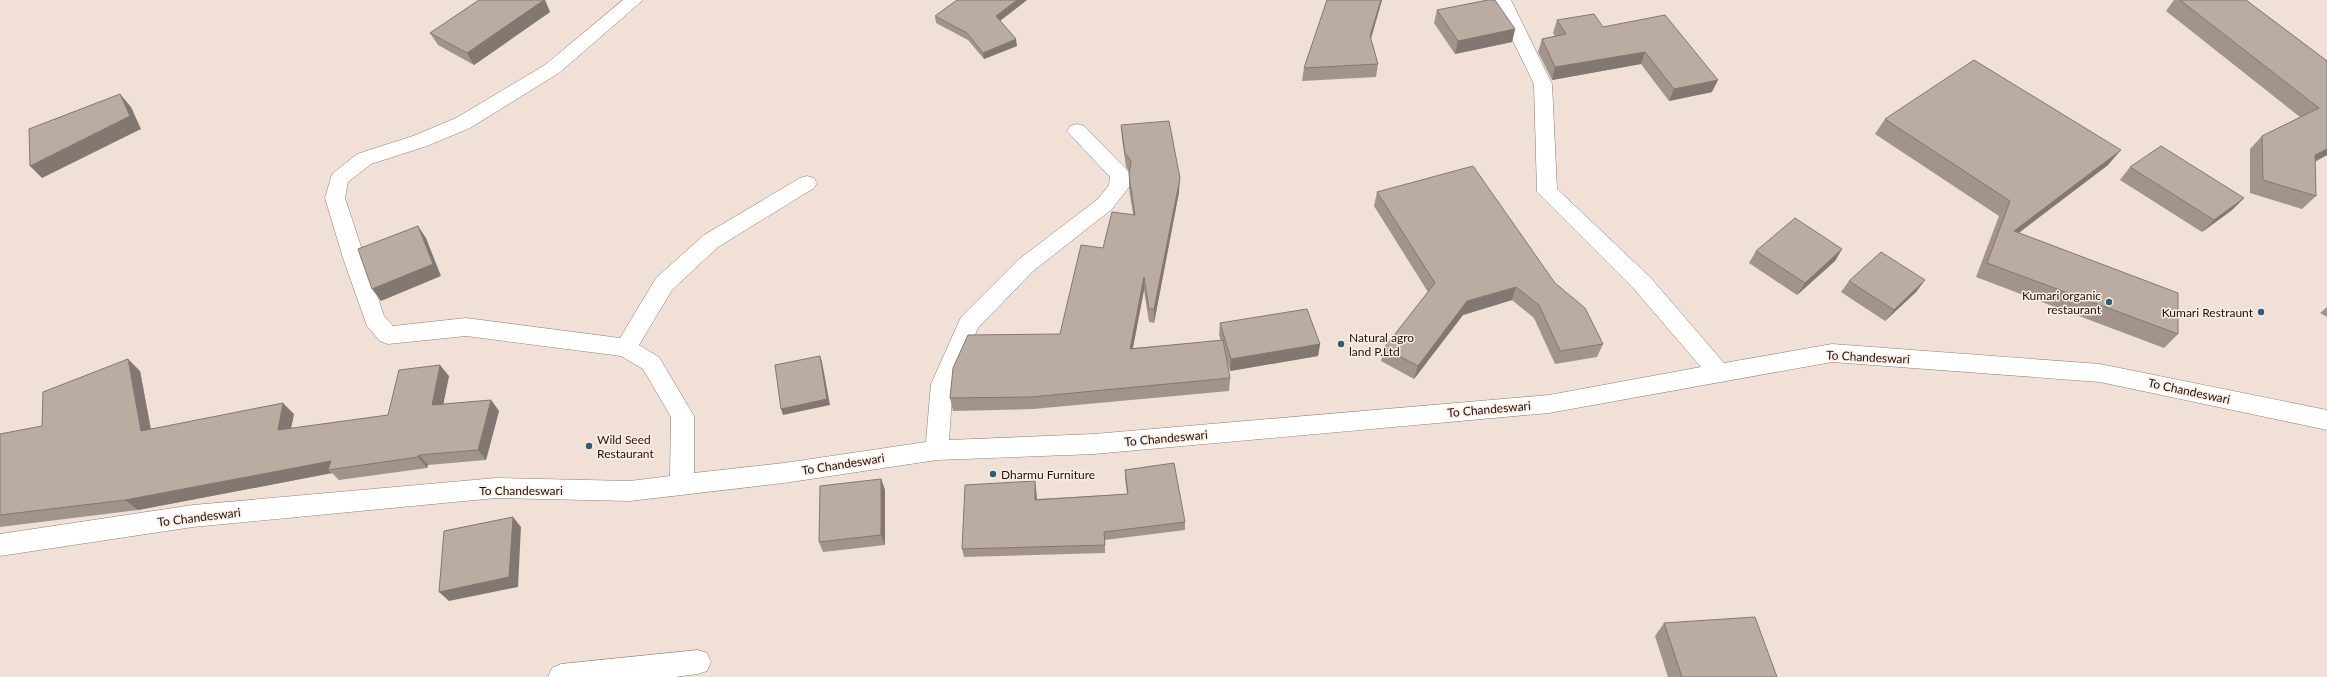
<svg xmlns="http://www.w3.org/2000/svg" width="2327" height="677" viewBox="0 0 2327 677" font-family="Lato,sans-serif">
<style>
.lines{fill:none;stroke-linecap:round;stroke-linejoin:round}
.minor-casing{stroke:#8c7e75;stroke-width:1}
.minor{fill:#fff;fill-rule:evenodd}
.wall{fill:#a1948b}
.shaded-wall{fill:#837871}
.building{fill:#bbaca2;stroke:#837871}
.poi-dot{fill:#2b5f7b;stroke:#fdede3;stroke-width:1.5}
.labels{text-anchor:middle;dominant-baseline:central;stroke-width:3;stroke-linejoin:round;paint-order:stroke}
.poi-label{font-size:12px;fill:#191411;stroke:#fdede3;text-anchor:start}
.street-label{font-size:12px;fill:#191411;stroke:#fdede3}
</style>
<rect width="100%" height="100%" fill="#f0e0d6"/>
<g class="lines">
<defs>
<g id="minor">
<path d="M 623,0 L 643,0 L 559,73 L 470,128 L 427,146 L 371,164 L 348,182 L 345,198 L 384,316 L 393,326 L 466,318 L 620,338 L 656,278 L 704,235 L 800,178 L 807,176 L 814,178 L 817,183 L 814,188 L 718,247 L 672,290 L 639,345 L 659,357 L 694,416 L 694,473 L 784,463 L 926,442 L 931,384 L 961,317 L 1018,260 L 1098,199 L 1109,185 L 1110,177 L 1067,131 L 1070,126 L 1077,124 L 1084,126 L 1127,170 L 1130,175 L 1129,187 L 1112,209 L 1032,272 L 978,328 L 953,384 L 949,440 L 1094,434 L 1549,395 L 1701,367 L 1634,289 L 1537,192 L 1534,84 L 1493,0 L 1511,0 L 1552,84 L 1557,189 L 1650,277 L 1724,363 L 1832,344 L 2100,364 L 2327,410 L 2327,430 L 2100,382 L 1832,362 L 1549,413 L 1094,454 L 937,460 L 784,483 L 630,501 L 496,498 L 193,527 L 0,556 L 0,534 L 193,505 L 496,478 L 630,481 L 670,476 L 671,417 L 643,369 L 621,356 L 466,336 L 388,344 L 380,341 L 367,326 L 343,258 L 325,198 L 332,174 L 357,154 L 413,136 L 456,118 L 545,65 Z"/>
<path d="M 698,650 L 707,653 L 711,662 L 707,671 L 698,674 L 675,677 L 548,677 L 552,668 L 561,664 Z"/>
</g>
</defs>
<use href="#minor" class="minor-casing"/>
<use href="#minor" class="minor"/>
</g>
<g class="wall">
<path d="M 479,0 L 545,0 L 550,12 L 474,65 L 438,45 L 430,33 Z"/>
<path d="M 957,0 L 1027,0 L 1000,21 L 1017,46 L 984,59 L 968,40 L 936,23 L 935,16 Z"/>
<path d="M 1327,0 L 1382,0 L 1371,39 L 1378,64 L 1376,77 L 1302,81 L 1304,68 Z"/>
<path d="M 2174,0 L 2246,0 L 2327,61 L 2327,155 L 2315,162 L 2316,196 L 2302,209 L 2250,193 L 2250,149 L 2262,136 L 2300,117 L 2166,11 Z"/>
<path d="M 1437,10 L 1515,29 L 1512,42 L 1455,54 L 1434,23 Z"/>
<path d="M 1557,20 L 1603,27 L 1712,92 L 1669,101 L 1641,64 L 1552,80 L 1538,52 L 1542,39 L 1555,36 L 1553,33 Z"/>
<path d="M 1885,119 L 2108,165 L 2019,233 L 2178,334 L 2164,348 L 1976,277 L 1999,216 L 1875,134 Z"/>
<path d="M 1121,125 L 1179,192 L 1154,323 L 1149,322 L 1144,290 L 1133,348 L 1221,341 L 1219,335 L 1220,323 L 1320,344 L 1318,356 L 1230,371 L 1226,356 L 1230,378 L 1229,391 L 1033,409 L 953,411 L 950,398 L 1060,334 L 1103,248 L 1133,214 L 1129,189 L 1129,172 L 1126,167 L 1122,139 Z"/>
<path d="M 2130,167 L 2244,198 L 2232,210 L 2202,232 L 2120,180 Z"/>
<path d="M 1377,192 L 1555,283 L 1603,344 L 1597,357 L 1555,364 L 1534,318 L 1512,300 L 1463,315 L 1414,379 L 1381,361 L 1384,348 L 1428,292 L 1374,206 Z"/>
<path d="M 1842,249 L 1835,261 L 1797,295 L 1749,263 L 1756,251 Z"/>
<path d="M 1925,280 L 1916,292 L 1885,321 L 1841,292 L 1849,281 Z"/>
<path d="M 2327,307 L 2327,317 L 2320,313 Z"/>
<path d="M 140,371 L 151,429 L 294,414 L 291,429 L 388,415 L 449,376 L 443,404 L 491,400 L 499,411 L 486,460 L 428,465 L 427,468 L 339,480 L 332,473 L 138,510 L 0,527 L 0,434 L 42,426 Z"/>
<path d="M 1125,470 L 1185,522 L 1185,530 L 1105,540 L 1105,553 L 964,557 L 962,549 L 1036,489 L 1037,499 L 1127,494 L 1125,478 Z"/>
<path d="M 881,479 L 885,490 L 885,545 L 823,552 L 819,542 Z"/>
<path d="M 1664,623 L 1777,677 L 1668,677 L 1655,636 Z"/>
</g>
<g class="shaded-wall">
<path d="M 544,0 L 545,0 L 550,12 L 474,65 L 467,53 Z"/>
<path d="M 1017,0 L 1027,0 L 997,23 L 996,16 Z"/>
<path d="M 1381,0 L 1382,0 L 1368,48 L 1370,36 Z"/>
<path d="M 1515,29 L 1512,42 L 1455,54 L 1458,41 Z"/>
<path d="M 1016,39 L 1017,46 L 984,59 L 983,53 Z"/>
<path d="M 1645,52 L 1641,64 L 1552,80 L 1555,67 Z"/>
<path d="M 1718,80 L 1712,92 L 1669,101 L 1674,89 Z"/>
<path d="M 120,94 L 131,107 L 141,129 L 42,178 L 30,166 Z"/>
<path d="M 2327,149 L 2327,155 L 2301,168 L 2315,155 Z"/>
<path d="M 2121,150 L 2108,165 L 2002,245 L 2014,231 Z"/>
<path d="M 1180,178 L 1179,192 L 1154,323 L 1154,309 Z"/>
<path d="M 2244,198 L 2232,210 L 2202,232 L 2214,220 Z"/>
<path d="M 418,226 L 426,238 L 441,276 L 381,301 L 372,289 Z"/>
<path d="M 1842,249 L 1835,261 L 1797,295 L 1805,283 Z"/>
<path d="M 1144,277 L 1144,290 L 1130,362 L 1130,349 Z"/>
<path d="M 1925,280 L 1916,292 L 1885,321 L 1894,310 Z"/>
<path d="M 1516,287 L 1512,300 L 1463,315 L 1414,379 L 1418,366 L 1467,301 Z"/>
<path d="M 1320,344 L 1318,356 L 1230,371 L 1231,359 Z"/>
<path d="M 820,356 L 822,362 L 830,405 L 783,415 L 781,409 Z"/>
<path d="M 128,359 L 140,371 L 153,442 L 141,431 Z"/>
<path d="M 440,365 L 449,376 L 441,416 L 432,405 Z"/>
<path d="M 491,400 L 499,411 L 486,460 L 478,450 Z"/>
<path d="M 283,403 L 294,414 L 288,441 L 278,430 Z"/>
<path d="M 419,455 L 428,465 L 427,468 L 418,457 Z"/>
<path d="M 331,461 L 328,470 L 332,473 L 138,510 L 125,500 Z"/>
<path d="M 881,479 L 885,490 L 885,545 L 881,535 Z"/>
<path d="M 1035,481 L 1036,489 L 1037,508 L 1035,500 Z"/>
<path d="M 513,517 L 521,527 L 518,587 L 449,601 L 439,592 Z"/>
</g>
<g class="building">
<path d="M 479,0 L 544,0 L 467,53 L 430,33 Z"/>
<path d="M 957,0 L 1017,0 L 996,16 L 1016,39 L 983,53 L 967,33 L 935,16 Z"/>
<path d="M 1327,0 L 1381,0 L 1370,36 L 1378,64 L 1304,68 Z"/>
<path d="M 1488,0 L 1495,0 L 1515,29 L 1458,41 L 1437,10 Z"/>
<path d="M 2180,0 L 2246,0 L 2327,61 L 2327,149 L 2315,155 L 2316,196 L 2263,180 L 2262,136 L 2319,108 Z"/>
<path d="M 1594,14 L 1603,27 L 1665,15 L 1718,80 L 1674,89 L 1645,52 L 1555,67 L 1542,39 L 1566,34 L 1557,20 Z"/>
<path d="M 1974,60 L 2121,150 L 2014,231 L 2178,293 L 2178,334 L 1987,263 L 2010,201 L 1885,119 Z"/>
<path d="M 120,94 L 130,116 L 30,166 L 29,129 Z"/>
<path d="M 1169,121 L 1180,178 L 1154,309 L 1149,309 L 1144,277 L 1130,349 L 1223,340 L 1230,378 L 1031,397 L 950,398 L 953,368 L 968,335 L 1060,334 L 1081,245 L 1103,248 L 1112,212 L 1135,215 L 1129,175 L 1131,161 L 1125,153 L 1121,125 Z"/>
<path d="M 2161,146 L 2244,198 L 2214,220 L 2130,167 Z"/>
<path d="M 1473,166 L 1555,283 L 1585,308 L 1603,344 L 1560,351 L 1539,305 L 1516,287 L 1467,301 L 1418,366 L 1384,348 L 1435,283 L 1377,192 Z"/>
<path d="M 1795,218 L 1842,249 L 1805,283 L 1756,251 Z"/>
<path d="M 418,226 L 433,264 L 372,289 L 358,249 Z"/>
<path d="M 1881,252 L 1925,280 L 1894,310 L 1849,281 Z"/>
<path d="M 1307,309 L 1320,344 L 1231,359 L 1220,323 Z"/>
<path d="M 820,356 L 827,399 L 781,409 L 775,365 Z"/>
<path d="M 128,359 L 141,431 L 283,403 L 278,430 L 388,415 L 399,370 L 440,365 L 432,405 L 491,400 L 478,450 L 419,455 L 418,457 L 328,470 L 331,461 L 125,500 L 0,515 L 0,434 L 42,426 L 43,392 Z"/>
<path d="M 1174,463 L 1185,522 L 1104,532 L 1105,545 L 962,549 L 965,485 L 1035,481 L 1035,500 L 1128,494 L 1125,470 Z"/>
<path d="M 881,479 L 881,535 L 819,542 L 820,486 Z"/>
<path d="M 513,517 L 509,577 L 439,592 L 444,531 Z"/>
<path d="M 1755,617 L 1777,677 L 1682,677 L 1664,623 Z"/>
</g>
<g class="poi-dot">
<circle cx="2109" cy="302" r="4"/>
<circle cx="2261" cy="312" r="4"/>
<circle cx="1341" cy="344" r="4"/>
<circle cx="589" cy="446" r="4"/>
<circle cx="993" cy="474" r="4"/>
</g>
<g class="labels">
<g class="poi-label">
<text x="2101" y="295" text-anchor="end">Kumari organic<tspan x="2101" dy="14">restaurant</tspan></text>
<text x="2253" y="312" text-anchor="end">Kumari Restraunt</text>
<text x="1349" y="337">Natural agro<tspan x="1349" dy="14">land P.Ltd</tspan></text>
<text x="597" y="439">Wild Seed<tspan x="597" dy="14">Restaurant</tspan></text>
<text x="1001" y="474">Dharmu Furniture</text>
</g>
<g class="street-label">
<text transform="translate(1868 357) rotate(3)">To Chandeswari</text>
<text transform="translate(2189 391) rotate(12)">To Chandeswari</text>
<text transform="translate(1489 409) rotate(-5)">To Chandeswari</text>
<text transform="translate(1166 438) rotate(-5)">To Chandeswari</text>
<text transform="translate(843 464) rotate(-9)">To Chandeswari</text>
<text x="521" y="490">To Chandeswari</text>
<text transform="translate(199 517) rotate(-7)">To Chandeswari</text>
</g>
</g>
</svg>
